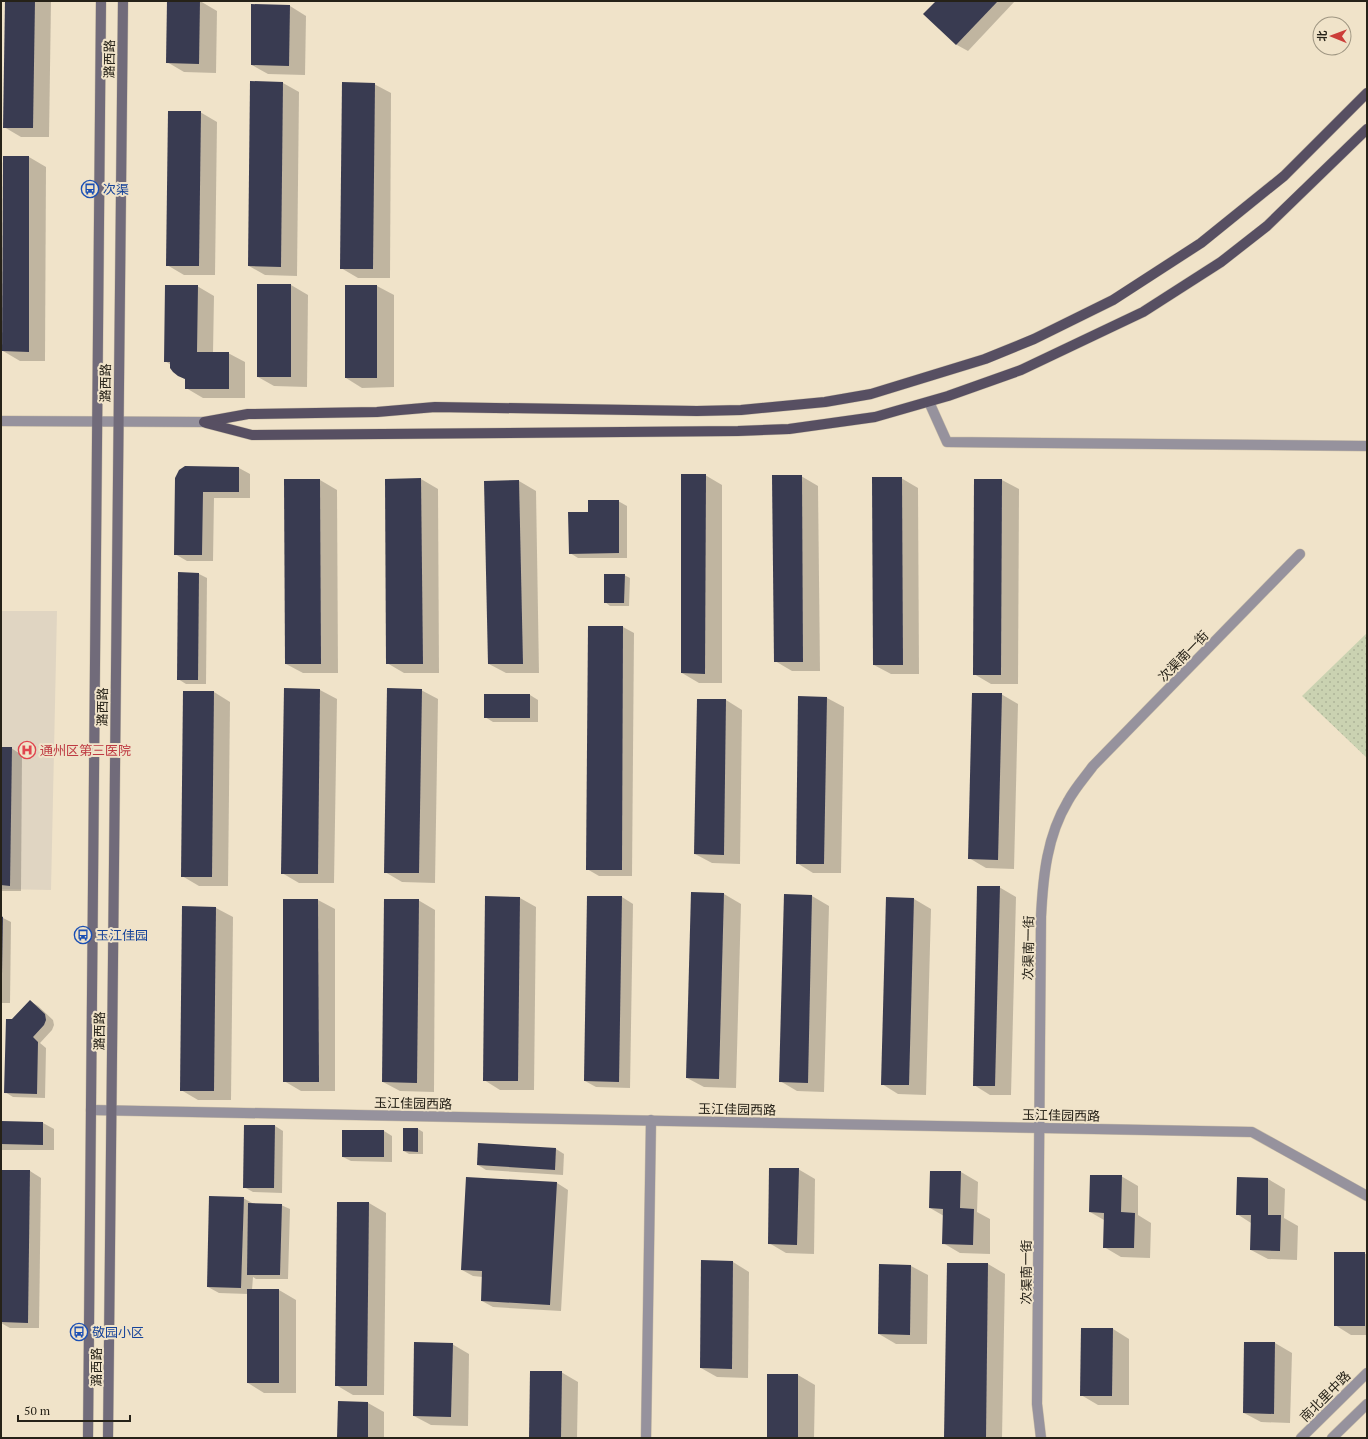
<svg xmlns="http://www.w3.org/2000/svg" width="1368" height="1439" viewBox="0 0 1368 1439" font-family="'PT Serif','Noto Sans SC',serif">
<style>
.commercial{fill:#e0d5c2}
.park{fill:url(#park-dots)}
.shadow{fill:#0003}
.building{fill:#393b51}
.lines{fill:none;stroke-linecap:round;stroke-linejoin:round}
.minor-casing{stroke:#ccc0a9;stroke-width:11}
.tertiary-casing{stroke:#ccc0a9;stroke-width:11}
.secondary-casing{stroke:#ccc0a9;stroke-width:11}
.primary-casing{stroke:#ccc0a9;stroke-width:11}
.minor{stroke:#96929d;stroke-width:10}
.tertiary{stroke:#96929d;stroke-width:10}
.secondary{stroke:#716b7a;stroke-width:10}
.primary{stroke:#574f62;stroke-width:10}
.labels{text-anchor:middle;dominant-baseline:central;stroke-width:4;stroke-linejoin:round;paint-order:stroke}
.street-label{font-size:13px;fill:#262218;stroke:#f0e3c9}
.transit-label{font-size:13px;fill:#164399;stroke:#f0e3c9;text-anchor:start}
.health-label{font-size:13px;fill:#be3a42;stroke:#f0e3c9;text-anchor:start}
</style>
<defs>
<pattern id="park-dots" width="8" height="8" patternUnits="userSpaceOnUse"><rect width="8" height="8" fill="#cad2b1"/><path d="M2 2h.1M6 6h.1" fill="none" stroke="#adb498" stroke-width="1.8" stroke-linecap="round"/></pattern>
</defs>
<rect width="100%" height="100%" fill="#f0e3c9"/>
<path class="commercial" d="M 1,611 L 57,611 L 51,890 L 1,889 Z"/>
<path class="park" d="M 1367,633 L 1367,758 L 1302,696 Z"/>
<g class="shadow">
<path d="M 6,1 L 51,1 L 49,137 L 21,137 L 4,127 Z"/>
<path d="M 168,1 L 200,1 L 217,11 L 216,73 L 184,72 L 167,62 Z"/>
<path d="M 937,1 L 1015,1 L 968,51 L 957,45 L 925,14 Z"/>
<path d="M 290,6 L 306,16 L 305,75 L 268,74 L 252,65 Z"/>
<path d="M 283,83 L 299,92 L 297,276 L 265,275 L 249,266 Z"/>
<path d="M 374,84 L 391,93 L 390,278 L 358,278 L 341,268 Z"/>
<path d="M 200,112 L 217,122 L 215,275 L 184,275 L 167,265 Z"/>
<path d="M 4,157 L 29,157 L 46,167 L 45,361 L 20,361 L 3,351 Z"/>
<path d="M 258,285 L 291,285 L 308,295 L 307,387 L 274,386 L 258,377 Z"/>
<path d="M 197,286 L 214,296 L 213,353 L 228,353 L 245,362 L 245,398 L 203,398 L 186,388 L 186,380 L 178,375 L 171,365 L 165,361 Z"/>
<path d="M 377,286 L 394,295 L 394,387 L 362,388 L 346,378 Z"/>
<path d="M 239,468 L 250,474 L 250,498 L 214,498 L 213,561 L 187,561 L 175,554 L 176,479 Z"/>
<path d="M 705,475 L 722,485 L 722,683 L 699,683 L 682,673 Z"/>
<path d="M 801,476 L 818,486 L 820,671 L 792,671 L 775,661 Z"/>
<path d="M 901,478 L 918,488 L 919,674 L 891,674 L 874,665 Z"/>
<path d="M 421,479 L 438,489 L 439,673 L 404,673 L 387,663 Z"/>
<path d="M 320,480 L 337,490 L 338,673 L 303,673 L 286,664 Z"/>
<path d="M 975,480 L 1002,480 L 1019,489 L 1018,684 L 991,684 L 974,674 Z"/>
<path d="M 519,481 L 536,491 L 539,673 L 506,673 L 489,664 Z"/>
<path d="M 618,501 L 627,506 L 627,558 L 578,558 L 570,553 L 589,513 Z"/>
<path d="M 179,573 L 199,574 L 207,578 L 206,684 L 186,684 L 178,679 Z"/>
<path d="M 624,575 L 630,578 L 629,606 L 610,606 L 605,602 Z"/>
<path d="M 623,627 L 634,633 L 632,876 L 599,876 L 587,869 Z"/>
<path d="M 285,689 L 320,690 L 337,699 L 334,883 L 299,883 L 282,873 Z"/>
<path d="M 421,690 L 438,699 L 435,883 L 402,882 L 385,872 Z"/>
<path d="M 214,692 L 230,702 L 228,886 L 199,886 L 182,876 Z"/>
<path d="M 1001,694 L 1018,704 L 1014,869 L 986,868 L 969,858 Z"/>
<path d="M 530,695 L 538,700 L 538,722 L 493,722 L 485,717 Z"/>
<path d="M 799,697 L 827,698 L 844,707 L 841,873 L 813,873 L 797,863 Z"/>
<path d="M 726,700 L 742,710 L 740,864 L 712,863 L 695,854 Z"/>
<path d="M 1,748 L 11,748 L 22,755 L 21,891 L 1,891 Z"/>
<path d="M 999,887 L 1016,897 L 1011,1095 L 990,1095 L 974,1085 Z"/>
<path d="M 724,894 L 741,904 L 736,1088 L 704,1087 L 687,1078 Z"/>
<path d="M 785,895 L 812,896 L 829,906 L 824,1092 L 797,1091 L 780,1081 Z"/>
<path d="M 588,897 L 622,897 L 633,904 L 630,1088 L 596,1087 L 585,1081 Z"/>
<path d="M 520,898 L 536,907 L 534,1090 L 500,1090 L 484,1080 Z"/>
<path d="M 914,899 L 931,909 L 926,1095 L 898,1094 L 882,1084 Z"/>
<path d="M 284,900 L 318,900 L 335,909 L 335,1091 L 301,1091 L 284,1081 Z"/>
<path d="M 418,900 L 435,910 L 434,1092 L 400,1091 L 383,1082 Z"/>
<path d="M 216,908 L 233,917 L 231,1100 L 198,1100 L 181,1090 Z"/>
<path d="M 1,917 L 11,922 L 10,1003 L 1,1003 Z"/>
<path d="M 30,1001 L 38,1006 L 53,1020 L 54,1025 L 52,1030 L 40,1043 L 46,1048 L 45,1098 L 13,1097 L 5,1092 L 13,1020 Z"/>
<path d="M 1,1122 L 43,1123 L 54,1129 L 54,1150 L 1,1150 Z"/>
<path d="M 245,1126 L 275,1126 L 283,1131 L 282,1193 L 253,1192 L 244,1187 Z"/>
<path d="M 418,1129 L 423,1132 L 423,1154 L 409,1154 L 404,1151 Z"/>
<path d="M 343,1131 L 384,1131 L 392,1136 L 392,1162 L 351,1161 L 343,1157 Z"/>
<path d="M 479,1144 L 556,1149 L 564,1154 L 563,1175 L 486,1170 L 478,1165 Z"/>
<path d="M 798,1169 L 815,1179 L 814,1254 L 786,1253 L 769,1243 Z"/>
<path d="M 1,1171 L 30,1171 L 41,1178 L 39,1328 L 10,1328 L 1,1323 Z"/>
<path d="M 961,1172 L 978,1182 L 977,1212 L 990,1219 L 990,1254 L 960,1253 L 943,1243 L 944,1216 L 930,1208 Z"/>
<path d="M 1121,1176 L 1138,1186 L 1138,1215 L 1151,1223 L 1150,1258 L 1121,1257 L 1104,1247 L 1104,1220 L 1090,1212 Z"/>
<path d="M 467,1178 L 557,1183 L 568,1190 L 561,1311 L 493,1307 L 482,1301 L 483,1277 L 473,1276 L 462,1270 Z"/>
<path d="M 1238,1178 L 1268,1179 L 1285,1189 L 1284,1218 L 1298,1226 L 1297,1260 L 1268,1259 L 1251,1250 L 1251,1223 L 1237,1214 Z"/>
<path d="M 243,1198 L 254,1204 L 281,1205 L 290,1209 L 288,1279 L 256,1279 L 253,1277 L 252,1290 L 279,1290 L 296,1300 L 296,1393 L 264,1393 L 248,1383 L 248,1294 L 219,1293 L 208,1287 Z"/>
<path d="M 338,1203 L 369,1203 L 386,1213 L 384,1395 L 353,1395 L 336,1385 Z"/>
<path d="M 1335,1253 L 1367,1254 L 1367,1335 L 1351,1335 L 1335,1325 Z"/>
<path d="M 733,1262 L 749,1272 L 748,1378 L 717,1377 L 701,1368 Z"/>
<path d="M 948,1264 L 988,1264 L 1005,1274 L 1002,1438 L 945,1438 Z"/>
<path d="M 911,1266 L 928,1275 L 927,1344 L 896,1344 L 879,1334 Z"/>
<path d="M 1113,1329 L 1129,1339 L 1129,1405 L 1098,1405 L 1081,1395 Z"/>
<path d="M 1275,1343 L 1292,1353 L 1290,1423 L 1261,1422 L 1244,1413 Z"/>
<path d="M 452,1344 L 469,1354 L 468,1426 L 431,1425 L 414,1416 Z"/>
<path d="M 561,1372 L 578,1382 L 577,1438 L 530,1438 Z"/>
<path d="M 768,1375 L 798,1375 L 815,1385 L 814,1438 L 768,1438 Z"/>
<path d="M 368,1403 L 384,1412 L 384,1438 L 338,1438 Z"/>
</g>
<g class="building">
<path d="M 5,1 L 35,1 L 33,128 L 3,128 Z"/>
<path d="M 167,1 L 200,1 L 199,64 L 166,63 Z"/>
<path d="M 936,1 L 998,1 L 956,45 L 923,14 Z"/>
<path d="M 251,4 L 290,5 L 289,66 L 251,65 Z"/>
<path d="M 250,81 L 283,82 L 281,267 L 248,266 Z"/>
<path d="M 342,82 L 375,83 L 373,269 L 340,269 Z"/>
<path d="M 168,111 L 201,111 L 199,266 L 166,266 Z"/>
<path d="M 3,156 L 29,156 L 29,352 L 2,351 Z"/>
<rect x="257" y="284" width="34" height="93"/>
<path d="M 165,285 L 198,285 L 197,352 L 229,352 L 229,389 L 185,389 L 185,379 L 178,376 L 173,372 L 170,368 L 170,362 L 164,362 Z"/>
<rect x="345" y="285" width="32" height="93"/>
<path d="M 185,466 L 239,467 L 239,492 L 203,492 L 202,555 L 174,555 L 175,478 L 179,470 Z"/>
<path d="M 681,474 L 706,474 L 705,674 L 681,673 Z"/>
<path d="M 772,475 L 802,475 L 803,662 L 774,662 Z"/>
<path d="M 872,477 L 902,477 L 903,665 L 873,665 Z"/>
<path d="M 421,478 L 423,664 L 386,664 L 385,479 Z"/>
<path d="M 284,479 L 320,479 L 321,664 L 285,664 Z"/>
<path d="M 974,479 L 1002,479 L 1001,675 L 973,675 Z"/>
<path d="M 519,480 L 523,664 L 488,664 L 484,481 Z"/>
<path d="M 588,500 L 619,500 L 619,553 L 569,554 L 568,512 L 588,512 Z"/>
<path d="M 178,572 L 199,573 L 198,680 L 177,680 Z"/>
<path d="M 604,574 L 625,574 L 624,603 L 604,603 Z"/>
<path d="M 588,626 L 623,626 L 622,870 L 586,870 Z"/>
<path d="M 284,688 L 320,689 L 318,874 L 281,874 Z"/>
<path d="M 387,688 L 422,689 L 419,873 L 384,873 Z"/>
<path d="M 183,691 L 214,691 L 212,877 L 181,877 Z"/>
<path d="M 972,693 L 1002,693 L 998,860 L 968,859 Z"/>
<rect x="484" y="694" width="46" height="24"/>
<path d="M 798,696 L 827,697 L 824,864 L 796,864 Z"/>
<path d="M 697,699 L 726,699 L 724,855 L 694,854 Z"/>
<path d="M 1,747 L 12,747 L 10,886 L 1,885 Z"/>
<path d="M 977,886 L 1000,886 L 995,1086 L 973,1086 Z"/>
<path d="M 691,892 L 724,893 L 719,1079 L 686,1078 Z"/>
<path d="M 784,894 L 812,895 L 808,1083 L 779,1082 Z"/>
<path d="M 485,896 L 520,897 L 518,1081 L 483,1081 Z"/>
<path d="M 587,896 L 622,896 L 619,1082 L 584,1081 Z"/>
<path d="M 886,897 L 914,898 L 909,1085 L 881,1085 Z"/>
<path d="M 283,899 L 318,899 L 319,1082 L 283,1082 Z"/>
<path d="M 384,899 L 419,899 L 417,1083 L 382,1082 Z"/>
<path d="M 182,906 L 216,907 L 214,1091 L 180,1091 Z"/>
<path d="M 1,916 L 3,917 L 2,974 L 1,974 Z"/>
<path d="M 30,1000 L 45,1014 L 46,1020 L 44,1025 L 33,1037 L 38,1042 L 37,1094 L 4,1093 L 6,1019 L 12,1019 Z"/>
<path d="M 1,1121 L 43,1122 L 43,1145 L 1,1144 Z"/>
<path d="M 244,1125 L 275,1125 L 274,1188 L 243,1188 Z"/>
<path d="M 403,1128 L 418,1128 L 418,1152 L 403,1151 Z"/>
<rect x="342" y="1130" width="42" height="27"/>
<path d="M 478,1143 L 556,1148 L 555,1170 L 477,1165 Z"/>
<path d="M 769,1168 L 799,1168 L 797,1245 L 768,1244 Z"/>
<path d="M 1,1170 L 30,1170 L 28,1323 L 1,1322 Z"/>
<path d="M 930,1171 L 961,1171 L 960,1208 L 974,1209 L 973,1245 L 942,1244 L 943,1209 L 929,1208 Z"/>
<path d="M 1090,1175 L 1122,1175 L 1121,1212 L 1135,1213 L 1134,1248 L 1103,1248 L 1104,1213 L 1089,1212 Z"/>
<path d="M 466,1177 L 557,1182 L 550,1305 L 481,1301 L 482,1271 L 461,1270 Z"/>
<path d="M 1237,1177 L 1268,1178 L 1268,1215 L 1281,1215 L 1280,1251 L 1250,1250 L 1251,1215 L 1236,1215 Z"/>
<path d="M 209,1196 L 244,1197 L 241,1288 L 207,1287 Z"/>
<path d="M 337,1202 L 369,1202 L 367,1386 L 335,1386 Z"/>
<path d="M 248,1203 L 282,1204 L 280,1275 L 247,1275 Z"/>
<rect x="1334" y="1252" width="31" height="74"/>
<path d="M 701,1260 L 733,1261 L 732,1369 L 700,1368 Z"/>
<path d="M 947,1263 L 988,1263 L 986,1438 L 944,1438 Z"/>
<path d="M 879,1264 L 911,1265 L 910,1335 L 878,1334 Z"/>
<rect x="247" y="1289" width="32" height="94"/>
<path d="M 1081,1328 L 1113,1328 L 1112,1396 L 1080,1396 Z"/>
<path d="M 414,1342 L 453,1343 L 451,1417 L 413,1416 Z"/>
<path d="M 1244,1342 L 1275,1342 L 1274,1414 L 1243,1413 Z"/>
<path d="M 530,1371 L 562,1371 L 561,1438 L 529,1438 Z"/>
<rect x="767" y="1374" width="31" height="64"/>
<path d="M 338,1401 L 368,1402 L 368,1438 L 337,1438 Z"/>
</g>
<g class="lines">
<defs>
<g id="minor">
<path d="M 929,402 L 947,442 L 1367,446"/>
<path d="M 1,421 L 204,422"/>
<path d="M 646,1438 L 651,1120"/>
<path d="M 1041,1438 L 1037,1404 L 1041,917 C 1043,876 1047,836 1068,801 C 1075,788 1085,777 1093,766 L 1300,554"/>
</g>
<g id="tertiary">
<path d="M 91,1110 L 1252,1132 L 1367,1196"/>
<path d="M 1301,1438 L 1367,1373"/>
<path d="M 1332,1438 L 1367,1404"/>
</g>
<g id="secondary">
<path d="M 88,1438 L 101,1"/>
<path d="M 108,1438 L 123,1"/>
</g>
<g id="primary">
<path d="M 204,422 L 248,414 L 377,412 L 435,407 L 697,411 L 741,410 L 825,402 L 871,394 L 985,359 L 1034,339 L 1113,300 L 1201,243 L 1284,176 L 1367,93"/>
<path d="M 206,423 L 252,435 L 738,431 L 789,429 L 875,417 L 948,396 L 1021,370 L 1143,312 L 1221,262 L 1267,226 L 1367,129"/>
</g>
</defs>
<use href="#minor" class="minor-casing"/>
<use href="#tertiary" class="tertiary-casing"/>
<use href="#secondary" class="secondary-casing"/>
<use href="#primary" class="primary-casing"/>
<use href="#minor" class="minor"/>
<use href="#tertiary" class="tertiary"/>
<use href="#secondary" class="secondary"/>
<use href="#primary" class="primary"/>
</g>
<defs>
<symbol id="bus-ring" viewBox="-11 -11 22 22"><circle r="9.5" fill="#f0e3c9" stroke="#1a4fb4" stroke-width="1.5"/><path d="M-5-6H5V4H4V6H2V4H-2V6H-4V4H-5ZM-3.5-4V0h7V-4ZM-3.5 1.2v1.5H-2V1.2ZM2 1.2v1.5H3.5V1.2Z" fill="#1a4fb4"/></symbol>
<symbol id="hospital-ring" viewBox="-11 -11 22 22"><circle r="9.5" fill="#f0e3c9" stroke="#e0444e" stroke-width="1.5"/><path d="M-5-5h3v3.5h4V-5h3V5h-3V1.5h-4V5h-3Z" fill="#e0444e"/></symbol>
</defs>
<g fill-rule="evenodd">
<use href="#bus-ring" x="80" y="179" width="20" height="20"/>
<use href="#hospital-ring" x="17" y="740" width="20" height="20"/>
<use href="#bus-ring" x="73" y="925" width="20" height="20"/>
<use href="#bus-ring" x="69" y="1322" width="20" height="20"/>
</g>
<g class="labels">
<g class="street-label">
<text transform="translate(109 59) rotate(-89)">潞西路</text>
<text transform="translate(105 383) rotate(-89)">潞西路</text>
<text transform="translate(1183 656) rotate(-46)">次渠南一街</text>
<text transform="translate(102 707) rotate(-89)">潞西路</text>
<text transform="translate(1028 948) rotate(-89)">次渠南一街</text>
<text transform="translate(99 1031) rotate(-89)">潞西路</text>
<text transform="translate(413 1103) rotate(1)">玉江佳园西路</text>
<text transform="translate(737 1109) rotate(1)">玉江佳园西路</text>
<text transform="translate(1061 1115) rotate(1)">玉江佳园西路</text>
<text transform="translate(1026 1272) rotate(-90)">次渠南一街</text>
<text transform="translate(96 1367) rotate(-90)">潞西路</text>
<text transform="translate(1325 1396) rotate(-45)">南北里中路</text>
</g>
<g class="transit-label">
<text x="103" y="189">次渠</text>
<text x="96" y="935">玉江佳园</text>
<text x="92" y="1332">敬园小区</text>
</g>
<g class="health-label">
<text x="40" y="750">通州区第三医院</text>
</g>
</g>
<rect width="1368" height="1439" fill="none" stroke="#262218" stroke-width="4"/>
<g transform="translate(1332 36) rotate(271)"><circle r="19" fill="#f0e3c9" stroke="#9f9682"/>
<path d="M0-3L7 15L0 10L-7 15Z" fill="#cc3e39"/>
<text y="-6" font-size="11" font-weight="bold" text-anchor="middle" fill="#262218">北</text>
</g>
<path d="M18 1415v6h112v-6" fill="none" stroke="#262218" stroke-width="2"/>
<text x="24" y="1415" font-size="12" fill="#262218" stroke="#f0e3c9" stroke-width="3" paint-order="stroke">50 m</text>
</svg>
